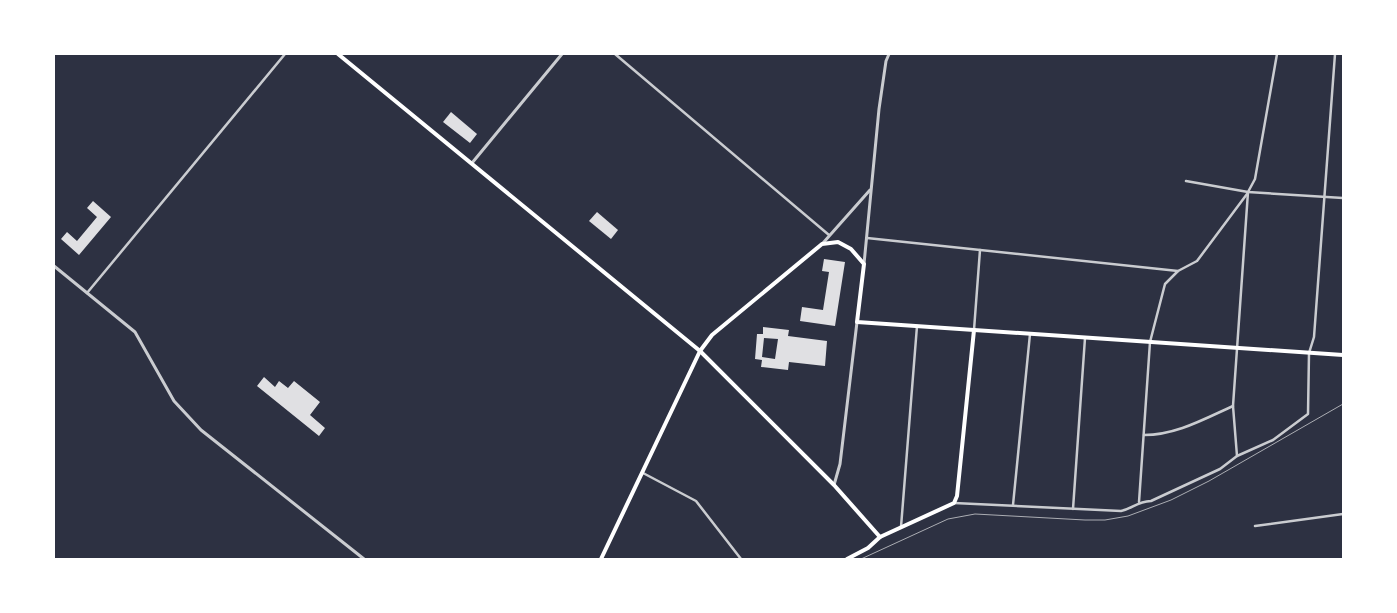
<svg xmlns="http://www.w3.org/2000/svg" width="1397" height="613" viewBox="0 0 1397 613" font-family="Commissioner,sans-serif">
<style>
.building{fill:#e0e0e3;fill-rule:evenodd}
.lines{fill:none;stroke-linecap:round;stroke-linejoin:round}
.minor{stroke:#caccd0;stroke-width:2.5}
.tertiary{stroke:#caccd0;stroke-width:3}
.secondary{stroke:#fff;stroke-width:4}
.tram{stroke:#abadb3;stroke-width:1}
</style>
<rect width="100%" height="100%" fill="#2d3142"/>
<g class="building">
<path d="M 451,112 L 477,134 L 470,143 L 443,122 Z"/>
<path d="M 93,201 L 111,217 L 79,255 L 61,239 L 67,232 L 77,241 L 97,217 L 87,208 Z"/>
<path d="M 597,212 L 618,230 L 611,239 L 589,221 Z"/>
<path d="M 824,259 L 845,262 L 835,326 L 800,321 L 802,307 L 823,310 L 829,272 L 822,271 Z"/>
<path d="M 763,327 L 789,330 L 788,336 L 827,341 L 825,366 L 789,362 L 788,370 L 761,367 L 762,360 L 755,359 L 757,334 L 763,334 ZM 764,338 L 778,339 L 775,359 L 762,357 Z"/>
<path d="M 264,377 L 275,387 L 279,381 L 288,388 L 294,381 L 320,402 L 310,415 L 325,428 L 319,436 L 257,386 Z"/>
</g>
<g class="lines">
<g class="minor">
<path d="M 615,54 L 829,235"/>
<path d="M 1186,181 L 1248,192 L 1343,198"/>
<path d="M 867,238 L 1178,271"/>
<path d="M 87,293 L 285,54"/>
<path d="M 974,330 L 980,250"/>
<path d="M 1144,435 C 1176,435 1204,419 1233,406"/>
<path d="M 1237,456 L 1233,406 L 1248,192 L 1255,179 L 1277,54"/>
<path d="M 643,473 L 696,501 L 741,559"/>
<path d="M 1139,502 L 1150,342 L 1165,284 L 1178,271 L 1197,261 L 1247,194"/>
<path d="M 954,503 L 1121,511 C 1134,508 1136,502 1151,501 L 1220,469 L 1237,456 L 1273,440 L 1308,414 L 1309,353 L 1314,337 L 1335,54"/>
<path d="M 1013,505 L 1030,334"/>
<path d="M 1073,509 L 1085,338"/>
<path d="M 1255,526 L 1343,514"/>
<path d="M 901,527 L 917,326"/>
</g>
<g class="tertiary">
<path d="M 472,163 L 562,54"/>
<path d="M 823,243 L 870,190"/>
<path d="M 864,264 L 879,109 L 886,61 L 889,54"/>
<path d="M 54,266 L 135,332 L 174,401 L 201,430 L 364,559"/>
<path d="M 834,485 L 840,464 L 857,322"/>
</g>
<g class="secondary">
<path d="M 338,54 L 700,351 L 834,485 L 880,537"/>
<path d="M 601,559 L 700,351 L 712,335 L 822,244 L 838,242 L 851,249 L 864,264 L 857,322 L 1343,355"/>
<path d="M 847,559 L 868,548 L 880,537 L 954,503 L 957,496 L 974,330"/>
</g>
<path class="tram" d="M 861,559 L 948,519 L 975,514 L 1085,520 L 1105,520 L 1128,516 L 1171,500 L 1209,481 L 1343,404"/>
</g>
<rect width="1397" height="613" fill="none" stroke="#ffffff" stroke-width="110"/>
</svg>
